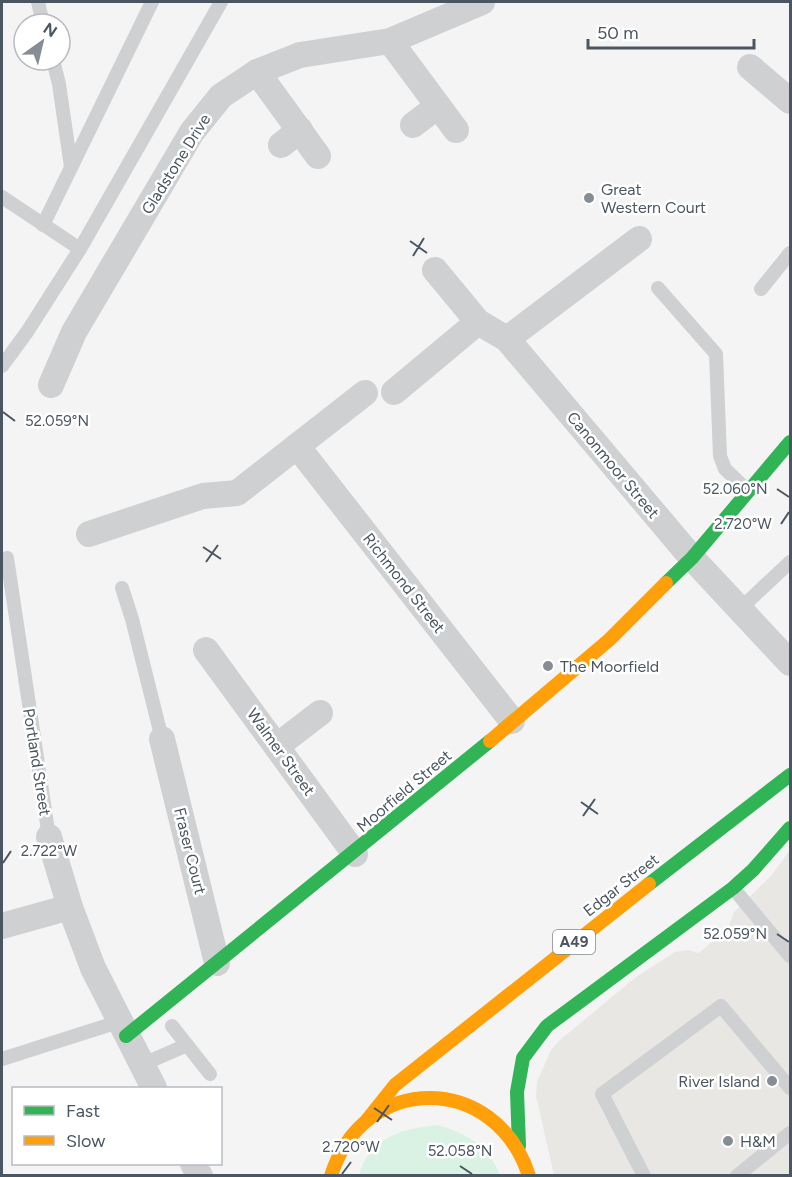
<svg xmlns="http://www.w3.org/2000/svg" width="792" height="1177" viewBox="0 0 792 1177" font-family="Figtree,sans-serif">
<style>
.commercial{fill:#e8e7e3}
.green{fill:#d9f2e3}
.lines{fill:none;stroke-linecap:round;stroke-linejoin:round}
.lane{stroke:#ced0d2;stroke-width:14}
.street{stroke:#ced0d2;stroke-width:26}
.fast{stroke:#30b455;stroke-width:14}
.slow{stroke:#ff9f0a;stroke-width:14}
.ticks{fill:none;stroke:#4a5661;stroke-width:2}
.poi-dot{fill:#868d94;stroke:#fff;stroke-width:2}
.labels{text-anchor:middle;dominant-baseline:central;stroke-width:5;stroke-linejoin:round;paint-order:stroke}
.shield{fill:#fff;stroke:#808990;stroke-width:1.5}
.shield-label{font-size:15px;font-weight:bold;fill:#4a5661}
.street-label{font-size:16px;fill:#4a5661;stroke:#fff}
.poi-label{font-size:16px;fill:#4a5661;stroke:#fff;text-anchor:start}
.ticks-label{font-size:15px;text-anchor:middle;fill:#4a5661;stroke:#fff;stroke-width:5;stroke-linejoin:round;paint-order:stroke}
</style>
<rect width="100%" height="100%" fill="#f4f4f4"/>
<path class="commercial" d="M 790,850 L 790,1175 L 554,1175 L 536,1096 L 537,1082 L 551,1050 L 560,1040 L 636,977 L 675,952 L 688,950 L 699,953 L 728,928 L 734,912 L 771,876 Z"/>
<path class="green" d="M 438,1125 C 468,1134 488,1146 500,1175 L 359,1175 C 369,1137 404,1128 438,1125 Z"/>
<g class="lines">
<g class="lane">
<path d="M 38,2 L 43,24"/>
<path d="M 53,60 L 59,84 L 71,167"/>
<path d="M 2,197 L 80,249"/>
<path d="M 43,225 L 152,2"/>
<path d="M 658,288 L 716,354 L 720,456 L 725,469 L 748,491"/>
<path d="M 761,289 L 790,253"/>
<path d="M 2,366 L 27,332 L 80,249 L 221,2"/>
<path d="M 7,558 L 49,837"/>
<path d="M 122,588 L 132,619 L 162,739"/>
<path d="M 740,609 L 790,562"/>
<path d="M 733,888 L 790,956"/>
<path d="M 172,1026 L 210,1074"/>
<path d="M 2,1059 L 118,1022"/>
<path d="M 141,1065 L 187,1045"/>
<path d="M 644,1176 L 602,1094 L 721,1006 L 790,1088"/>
<path d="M 737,1176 L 790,1133"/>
</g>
<g class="street">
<path d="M 390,41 L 456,130"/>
<path d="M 750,67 L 790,101"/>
<path d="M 257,72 L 318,156"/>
<path d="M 413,125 L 438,106"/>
<path d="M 281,145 L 300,130"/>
<path d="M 435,270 L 478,322 L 507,339 L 692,558 L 790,663"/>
<path d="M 507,339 L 639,239"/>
<path d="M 51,385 L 74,332 L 192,132 L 221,96 L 257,72 L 300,55 L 390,41 L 482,2"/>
<path d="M 394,392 L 478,322"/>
<path d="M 297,446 L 512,721"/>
<path d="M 89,534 L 203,496 L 237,493 L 365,393"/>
<path d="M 206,650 L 355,854"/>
<path d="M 162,739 L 217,963"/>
<path d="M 277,746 L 320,713"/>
<path d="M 49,837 L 70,907 L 93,968 L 154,1088"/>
<path d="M 2,926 L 70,907"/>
<path d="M 193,1164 L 200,1176"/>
</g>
<g class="fast">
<path d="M 666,583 L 692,558 L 790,442"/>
<path d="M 649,884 L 790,775"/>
<path d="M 126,1036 L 490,741"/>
<path d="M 519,1146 L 517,1092 L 523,1058 L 547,1026 L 733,888 L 753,870 L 790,828"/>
</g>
<g class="slow">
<path d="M 490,741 L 609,640 L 666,583"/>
<path d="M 367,1120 L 395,1085 L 649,884"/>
<path d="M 331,1176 C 363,1072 496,1072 529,1176"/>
</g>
</g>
<path class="ticks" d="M 410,241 L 427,253M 413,256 L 424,238M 3,412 L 15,421M 777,489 L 789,497M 781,524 L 789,512M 203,547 L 221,559M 206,562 L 218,545M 581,802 L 598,814M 583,816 L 595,799M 3,863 L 11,851M 777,934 L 789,942M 374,1108 L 392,1120M 377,1122 L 389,1105M 460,1166 L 472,1174M 342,1174 L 351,1162"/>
<g class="poi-dot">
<circle cx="589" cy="198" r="6"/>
<circle cx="548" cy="666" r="6"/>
<circle cx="772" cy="1081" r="6"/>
<circle cx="728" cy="1141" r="6"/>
</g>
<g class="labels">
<rect class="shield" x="553" y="930" width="42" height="24" rx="4.5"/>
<g class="shield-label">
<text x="574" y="942">A49</text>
</g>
<g class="street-label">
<text transform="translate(176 164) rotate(-58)">Gladstone Drive</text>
<text transform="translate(613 465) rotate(50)">Canonmoor Street</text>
<text transform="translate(404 583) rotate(52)">Richmond Street</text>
<text transform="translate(281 752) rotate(54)">Walmer Street</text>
<text transform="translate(37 762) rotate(81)">Portland Street</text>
<text transform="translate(404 791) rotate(-40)">Moorfield Street</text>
<text transform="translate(190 851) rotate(76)">Fraser Court</text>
<text transform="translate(621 885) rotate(-38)">Edgar Street</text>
</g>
<g class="poi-label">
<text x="601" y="189">Great<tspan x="601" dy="18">Western Court</tspan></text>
<text x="560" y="666">The Moorfield</text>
<text x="760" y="1081" text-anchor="end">River Island</text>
<text x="740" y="1141">H&amp;M</text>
</g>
</g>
<g class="ticks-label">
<text x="57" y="426">52.059°N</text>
<text x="735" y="494">52.060°N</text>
<text x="743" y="529">2.720°W</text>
<text x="49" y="856">2.722°W</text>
<text x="735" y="939">52.059°N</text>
<text x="351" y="1152">2.720°W</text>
<text x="460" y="1156">52.058°N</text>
</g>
<rect width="792" height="1177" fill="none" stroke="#4a5661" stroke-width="6"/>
<rect x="12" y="1087" width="210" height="78" fill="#ffffff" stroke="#b7bbc0" stroke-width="1.5"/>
<rect x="24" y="1106" width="30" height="9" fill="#30b455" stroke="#b7bbc0" stroke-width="1.5"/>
<text x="66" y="1117" font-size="18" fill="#4a5661">Fast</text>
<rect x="24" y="1136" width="30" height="9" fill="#ff9f0a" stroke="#b7bbc0" stroke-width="1.5"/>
<text x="66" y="1147" font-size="18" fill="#4a5661">Slow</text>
<g transform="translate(42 42) rotate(34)"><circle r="28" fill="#ffffff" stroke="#b7bbc0" stroke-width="1.5"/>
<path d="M0-4.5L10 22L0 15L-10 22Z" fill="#868d94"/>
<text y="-9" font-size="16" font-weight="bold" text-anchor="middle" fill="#4a5661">N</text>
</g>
<path d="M588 39v9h166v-9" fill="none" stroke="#4a5661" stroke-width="3"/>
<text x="597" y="39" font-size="18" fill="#4a5661" stroke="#ffffff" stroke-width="4.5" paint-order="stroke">50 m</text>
</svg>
